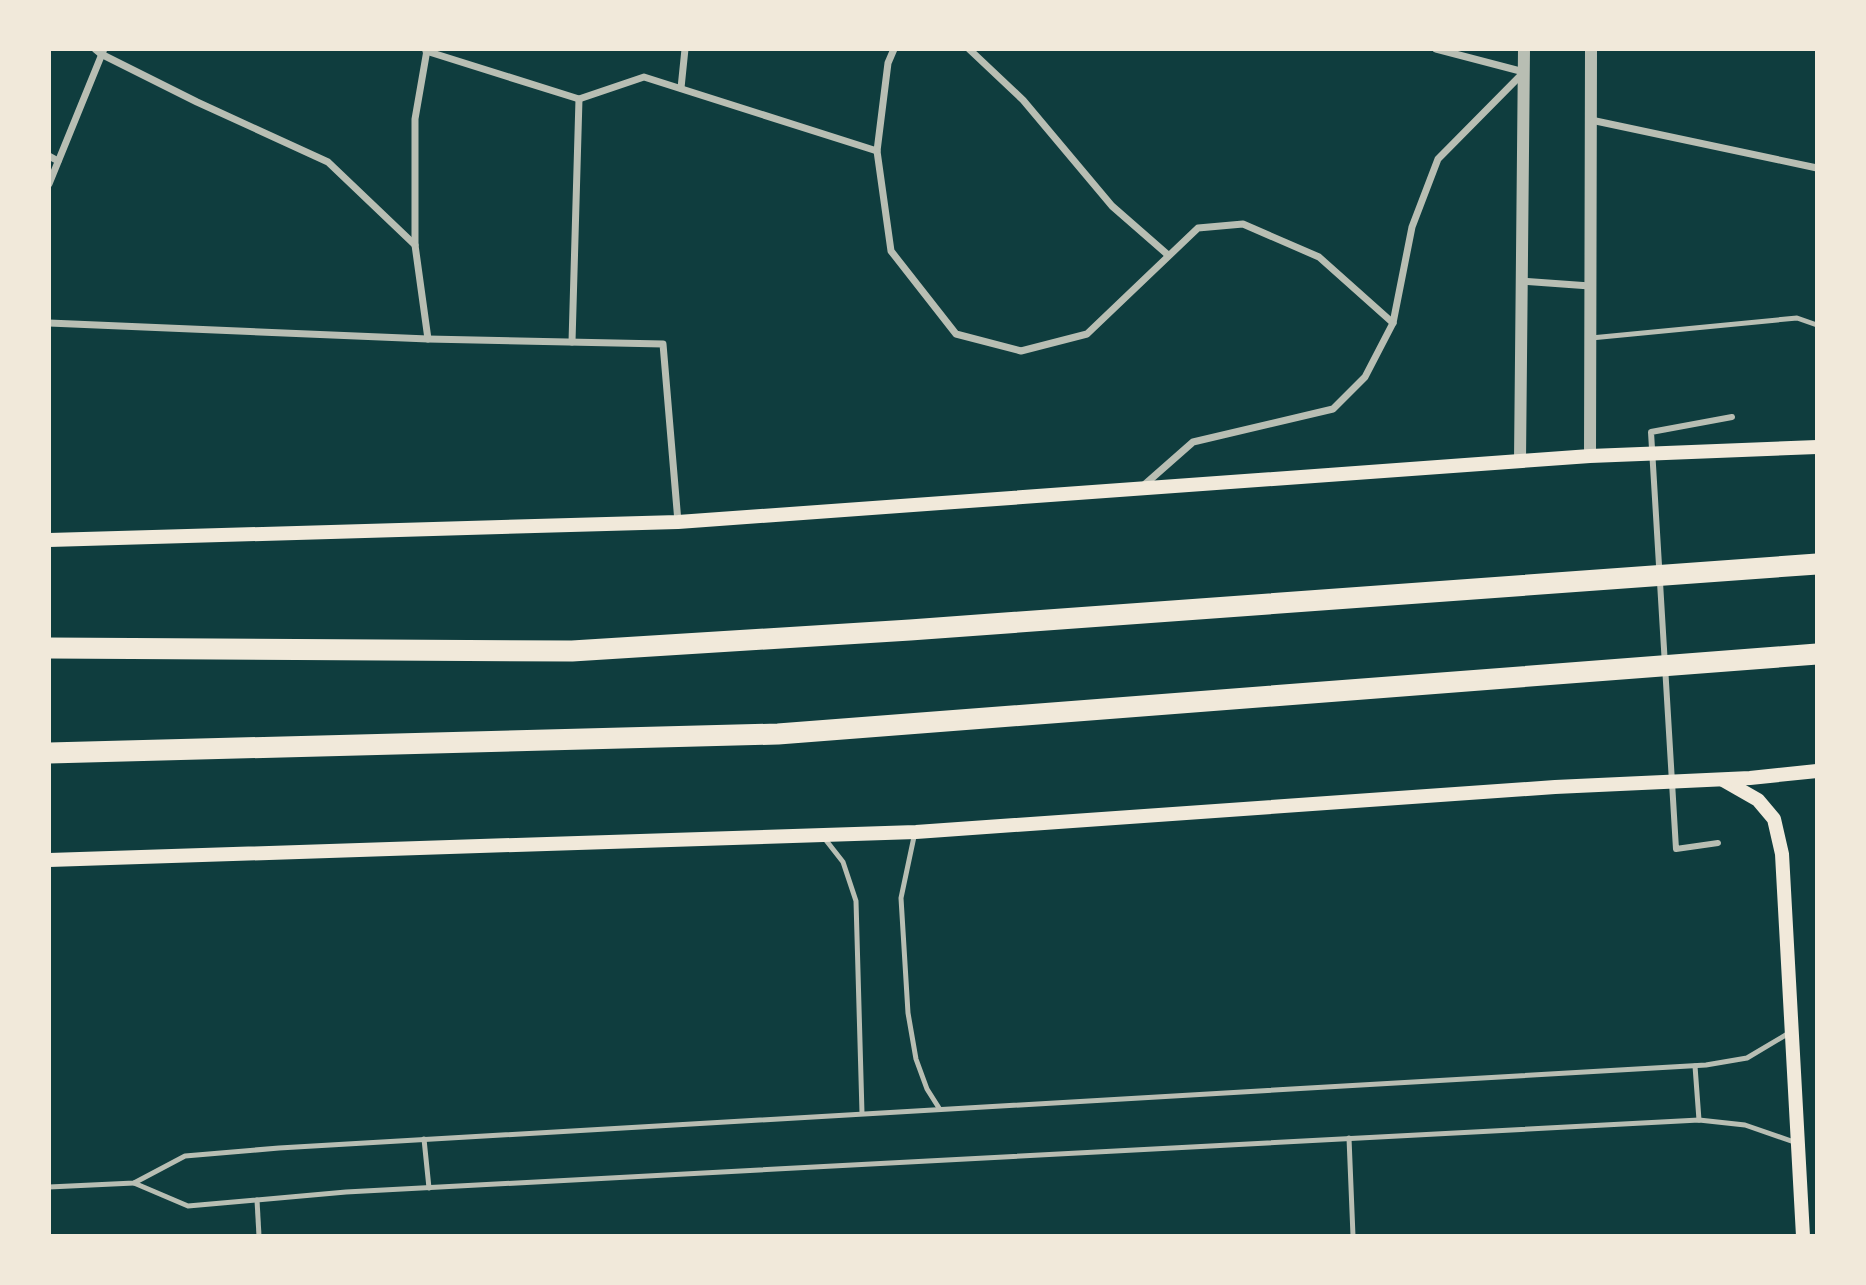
<svg xmlns="http://www.w3.org/2000/svg" width="1866" height="1285" viewBox="0 0 1866 1285" font-family="Roboto,sans-serif">
<style>
.lines{fill:none;stroke-linecap:round;stroke-linejoin:round}
.service{stroke:#b8beb3;stroke-width:5}
.pedestrian{stroke:#b8beb3;stroke-width:6}
.minor{stroke:#b8beb3;stroke-width:7}
.tertiary{stroke:#b8beb3;stroke-width:12}
.secondary{stroke:#f1e9da;stroke-width:14}
.motorway{stroke:#f1e9da;stroke-width:21}
</style>
<rect width="100%" height="100%" fill="#0f3d3e"/>
<g class="lines">
<g class="service">
<path d="M 1591,338 L 1797,318 L 1817,325"/>
<path d="M 915,832 L 901,898 L 908,1013 L 916,1059 L 927,1089 L 939,1108"/>
<path d="M 825,839 L 843,862 L 856,901 L 862,1113"/>
<path d="M 1695,1066 L 1699,1120"/>
<path d="M 1349,1138 L 1353,1236"/>
<path d="M 424,1139 L 429,1188"/>
<path d="M 134,1183 L 188,1206 L 346,1192 L 1699,1120 L 1745,1125 L 1797,1143"/>
<path d="M 49,1187 L 134,1183 L 185,1156 L 279,1148 L 1706,1065 L 1747,1058 L 1789,1033"/>
<path d="M 257,1200 L 259,1236"/>
</g>
<path class="pedestrian" d="M 1718,843 L 1676,849 L 1651,432 L 1732,417"/>
<g class="minor">
<path d="M 95,49 L 101,54 L 197,102 L 328,162 L 415,245"/>
<path d="M 894,49 L 888,63 L 877,151 L 891,251 L 956,334 L 1021,351 L 1087,334 L 1198,228 L 1243,224 L 1319,257 L 1393,323"/>
<path d="M 969,49 L 1023,100 L 1112,206 L 1168,255"/>
<path d="M 1436,49 L 1524,72"/>
<path d="M 427,50 L 415,119 L 415,245 L 428,339"/>
<path d="M 426,51 L 579,99 L 644,77 L 877,151"/>
<path d="M 681,88 L 685,49"/>
<path d="M 1591,120 L 1817,168"/>
<path d="M 49,156 L 58,161"/>
<path d="M 49,184 L 104,49"/>
<path d="M 1522,281 L 1590,286"/>
<path d="M 49,323 L 428,339 L 663,344 L 678,522"/>
<path d="M 572,342 L 579,99"/>
<path d="M 1143,486 L 1193,442 L 1333,409 L 1365,377 L 1393,323 L 1412,227 L 1438,159 L 1523,73"/>
</g>
<g class="tertiary">
<path d="M 1590,456 L 1591,49"/>
<path d="M 1520,461 L 1524,49"/>
</g>
<g class="secondary">
<path d="M 49,540 L 678,522 L 1590,456 L 1817,447"/>
<path d="M 1723,780 L 1758,800 L 1774,819 L 1782,854 L 1803,1236"/>
<path d="M 49,860 L 916,832 L 1555,787 L 1750,778 L 1817,771"/>
</g>
<g class="motorway">
<path d="M 49,648 L 572,651 L 910,630 L 1817,564"/>
<path d="M 49,753 L 778,734 L 1817,654"/>
</g>
</g>
<rect width="1866" height="1285" fill="none" stroke="#f1e9da" stroke-width="102"/>
</svg>
